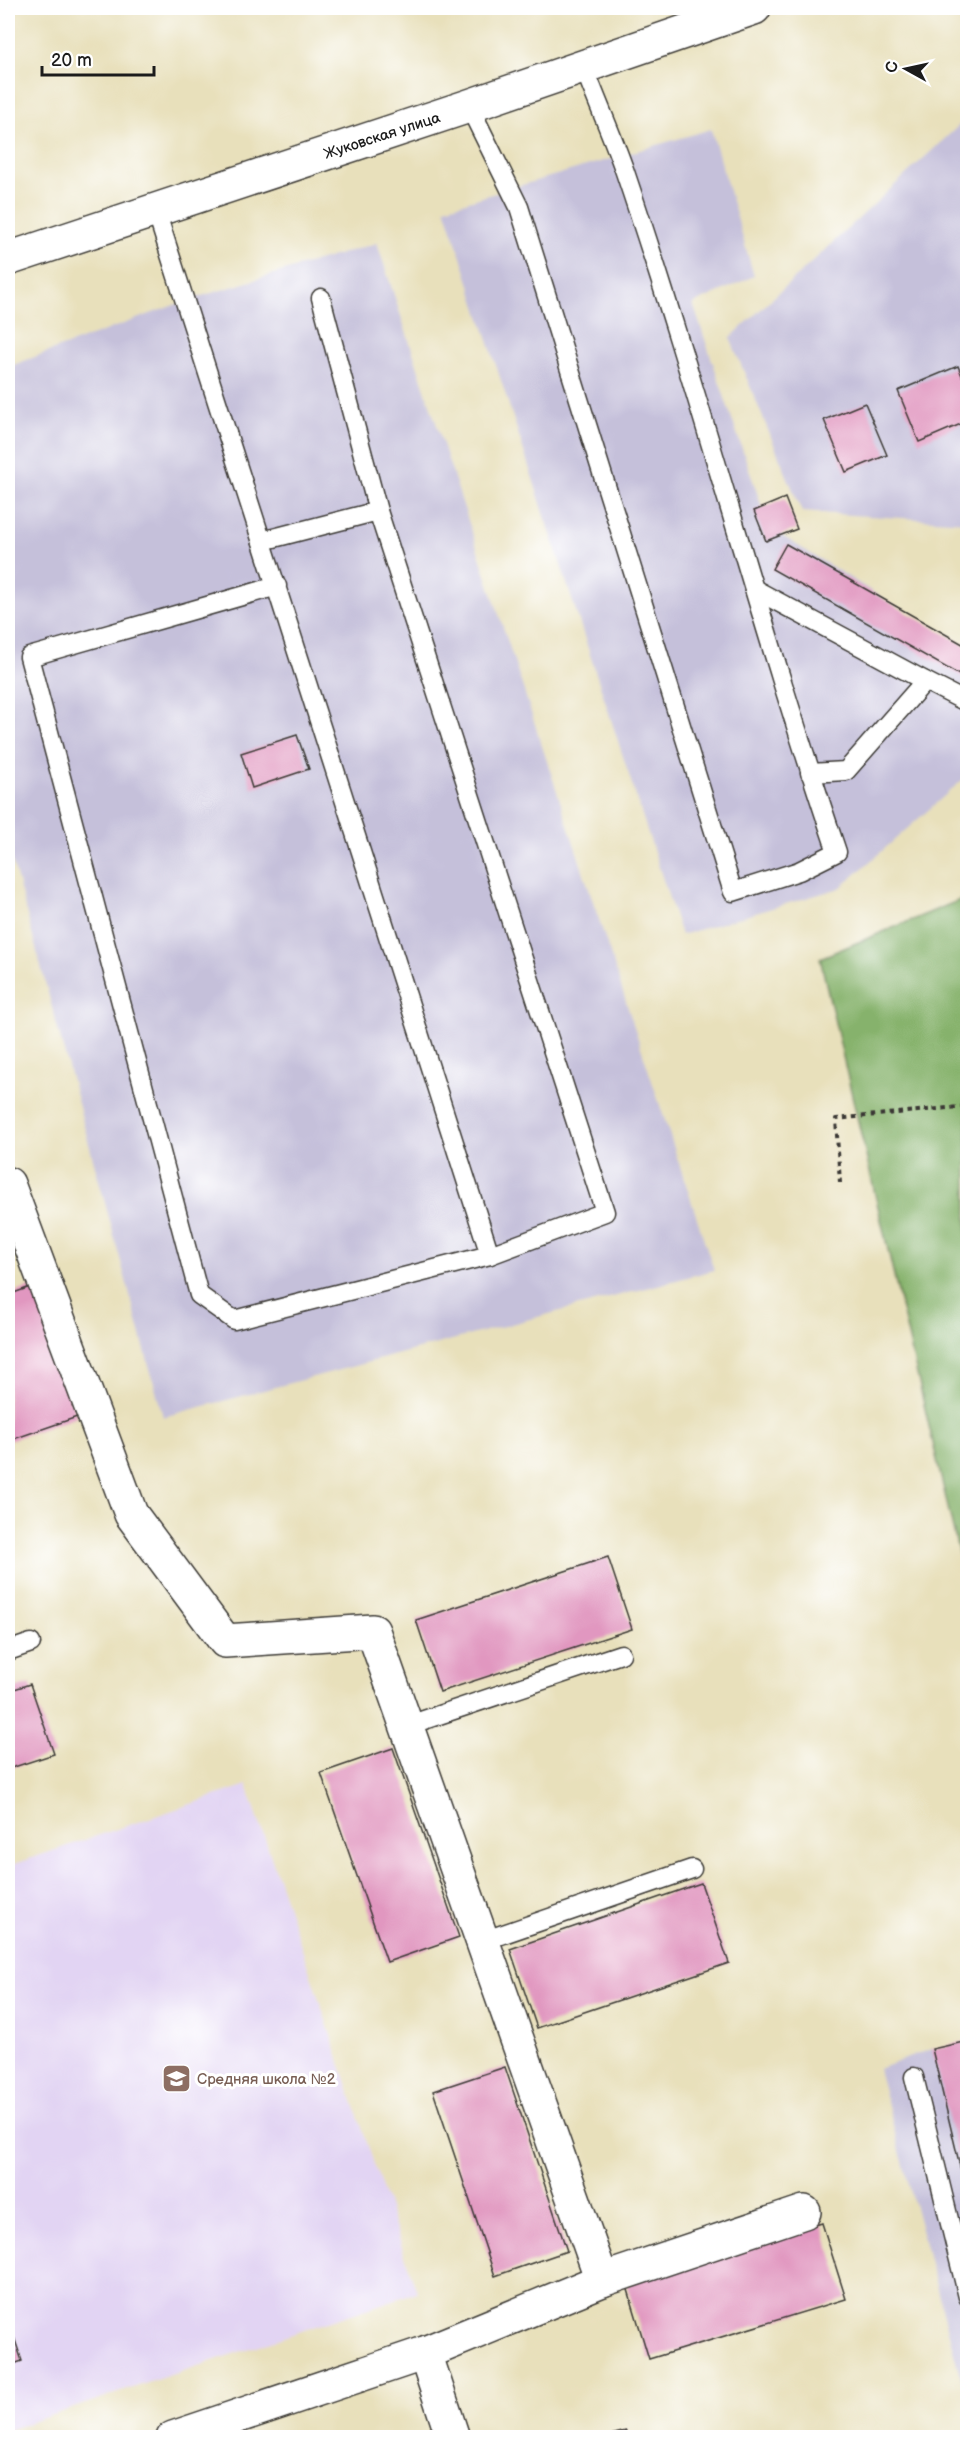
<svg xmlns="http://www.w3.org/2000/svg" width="975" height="2445" viewBox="0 0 975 2445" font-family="'Balsamiq Sans',sans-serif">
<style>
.built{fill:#e2d4f3}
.industrial{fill:#c5c0da}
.forest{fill:#86b26c;stroke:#516744;stroke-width:1.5}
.building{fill:#e197c0}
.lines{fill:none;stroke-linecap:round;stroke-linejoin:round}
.lane-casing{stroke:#3b3934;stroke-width:21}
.street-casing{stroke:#3b3934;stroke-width:36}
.secondary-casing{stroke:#3b3934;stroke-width:36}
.path{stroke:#3b3934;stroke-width:4;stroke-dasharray:4.5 4.5;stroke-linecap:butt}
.lane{stroke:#fff;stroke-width:18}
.street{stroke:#fff;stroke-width:33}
.secondary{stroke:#fff;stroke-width:33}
.labels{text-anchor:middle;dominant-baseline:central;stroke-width:6;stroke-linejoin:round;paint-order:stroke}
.street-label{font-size:15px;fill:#1c1c1c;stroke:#fff}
.education-label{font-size:15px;fill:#785e54;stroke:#fff;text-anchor:start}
</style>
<rect width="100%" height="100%" fill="#fff"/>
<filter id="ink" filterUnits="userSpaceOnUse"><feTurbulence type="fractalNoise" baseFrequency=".0167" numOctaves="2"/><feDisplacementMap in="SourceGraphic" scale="12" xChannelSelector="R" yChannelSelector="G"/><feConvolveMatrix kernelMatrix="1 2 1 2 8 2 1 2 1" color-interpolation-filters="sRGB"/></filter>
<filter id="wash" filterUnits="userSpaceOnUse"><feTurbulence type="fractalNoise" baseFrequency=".008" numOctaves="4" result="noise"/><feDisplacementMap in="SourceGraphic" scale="24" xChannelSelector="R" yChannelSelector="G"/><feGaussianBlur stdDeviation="1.35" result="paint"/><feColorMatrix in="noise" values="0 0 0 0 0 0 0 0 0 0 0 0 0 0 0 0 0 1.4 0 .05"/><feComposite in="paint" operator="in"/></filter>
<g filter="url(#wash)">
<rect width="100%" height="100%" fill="#e8e0bb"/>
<path class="built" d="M 247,1785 L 417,2292 L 8,2430 L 8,1866 Z"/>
<g class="industrial">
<path d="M 967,118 L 967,522 L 802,512 L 730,338 Z"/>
<path d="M 711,129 L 754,276 L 693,304 L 769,528 L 967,650 L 967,776 L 840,888 L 681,935 L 445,208 Z"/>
<path d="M 377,243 L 714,1270 L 163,1417 L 8,845 L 8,657 L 10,656 L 8,647 L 8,367 L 185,301 Z"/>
<path d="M 967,2041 L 967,2401 L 878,2069 L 932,2049 Z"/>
</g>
<path class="forest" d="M 967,897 L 967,1589 L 820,958 Z"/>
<g id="blocks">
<g class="building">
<path d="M 958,366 L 968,390 L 968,421 L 919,442 L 898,391 Z"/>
<path d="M 865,403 L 887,455 L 846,472 L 824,420 Z"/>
<path d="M 785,498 L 797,529 L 766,541 L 754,511 Z"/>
<path d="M 786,544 L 968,647 L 968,680 L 772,569 Z"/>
<path d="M 297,735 L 309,769 L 252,788 L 241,753 Z"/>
<path d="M 33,1286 L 77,1417 L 8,1441 L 8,1295 Z"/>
<path d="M 608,1557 L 632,1629 L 440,1692 L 416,1620 Z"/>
<path d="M 30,1684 L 54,1754 L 8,1769 L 8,1691 Z"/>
<path d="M 393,1748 L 459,1937 L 387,1962 L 321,1773 Z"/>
<path d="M 701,1883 L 729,1963 L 537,2028 L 510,1949 Z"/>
<path d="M 968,2041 L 968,2196 L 967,2196 L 932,2049 Z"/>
<path d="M 505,2067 L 567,2251 L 495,2276 L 433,2091 Z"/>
<path d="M 822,2223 L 846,2299 L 649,2359 L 626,2283 Z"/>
<path d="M 8,2319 L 22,2361 L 8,2366 Z"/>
<path d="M 626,2431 L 627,2438 L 603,2438 L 603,2437 Z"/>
</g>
</g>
</g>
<g filter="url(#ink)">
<use href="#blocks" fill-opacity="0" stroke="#3b3934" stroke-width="1.5"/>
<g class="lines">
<defs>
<g id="lane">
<path d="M 469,106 L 519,207 L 733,892 L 799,871 L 837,852 C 761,628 701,397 625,172 C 613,137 597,102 584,67"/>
<path d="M 156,211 L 490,1255 L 234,1320 L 199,1295 L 29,657 L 277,586"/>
<path d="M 378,511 L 605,1212 L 490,1255"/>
<path d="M 262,541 L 378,511 L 321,298"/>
<path d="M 754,589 L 925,681 L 846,771 L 810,773"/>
<path d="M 925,681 L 968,703"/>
<path d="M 8,1651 L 31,1643"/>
<path d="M 406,1726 L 621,1654"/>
<path d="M 483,1941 L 692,1869"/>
<path d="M 914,2077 L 968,2297"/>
</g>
<g id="street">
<path d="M 8,1184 L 131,1514 L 225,1641 L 373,1631 L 602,2280"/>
<path d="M 425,2353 L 453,2438"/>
<path d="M 173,2438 L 425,2353 L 602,2280 L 804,2212"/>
</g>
<path id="secondary" d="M 8,259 L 469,106 L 754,8"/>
</defs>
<use href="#lane" class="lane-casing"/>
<use href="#street" class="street-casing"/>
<use href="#secondary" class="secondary-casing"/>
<path class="path" d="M 840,1183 L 836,1119 L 968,1106"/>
<use href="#lane" class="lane"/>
<use href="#street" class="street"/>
<use href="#secondary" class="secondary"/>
</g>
</g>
<defs>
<symbol id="school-square" viewBox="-11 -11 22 22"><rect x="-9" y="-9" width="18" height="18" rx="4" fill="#8d6e63" stroke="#fff"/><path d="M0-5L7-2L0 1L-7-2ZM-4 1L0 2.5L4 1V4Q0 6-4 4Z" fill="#fff"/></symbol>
</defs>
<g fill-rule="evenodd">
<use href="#school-square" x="160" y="2062" width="33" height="33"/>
</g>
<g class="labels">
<g class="street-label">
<text transform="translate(382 136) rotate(-18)">Жуковская улица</text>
</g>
<g class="education-label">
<text x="197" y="2079">Средняя школа №2</text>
</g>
</g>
<rect width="975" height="2445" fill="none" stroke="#fff" stroke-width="30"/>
<g transform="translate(906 69) rotate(278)" stroke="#ffffff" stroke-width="4.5" paint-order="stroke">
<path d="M0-4.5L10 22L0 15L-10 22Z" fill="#1c1c1c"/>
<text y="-9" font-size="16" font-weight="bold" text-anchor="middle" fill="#1c1c1c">С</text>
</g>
<path d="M42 66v9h112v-9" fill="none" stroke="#1c1c1c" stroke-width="3"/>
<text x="51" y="66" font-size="18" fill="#1c1c1c" stroke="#ffffff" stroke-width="4.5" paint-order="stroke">20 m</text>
</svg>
